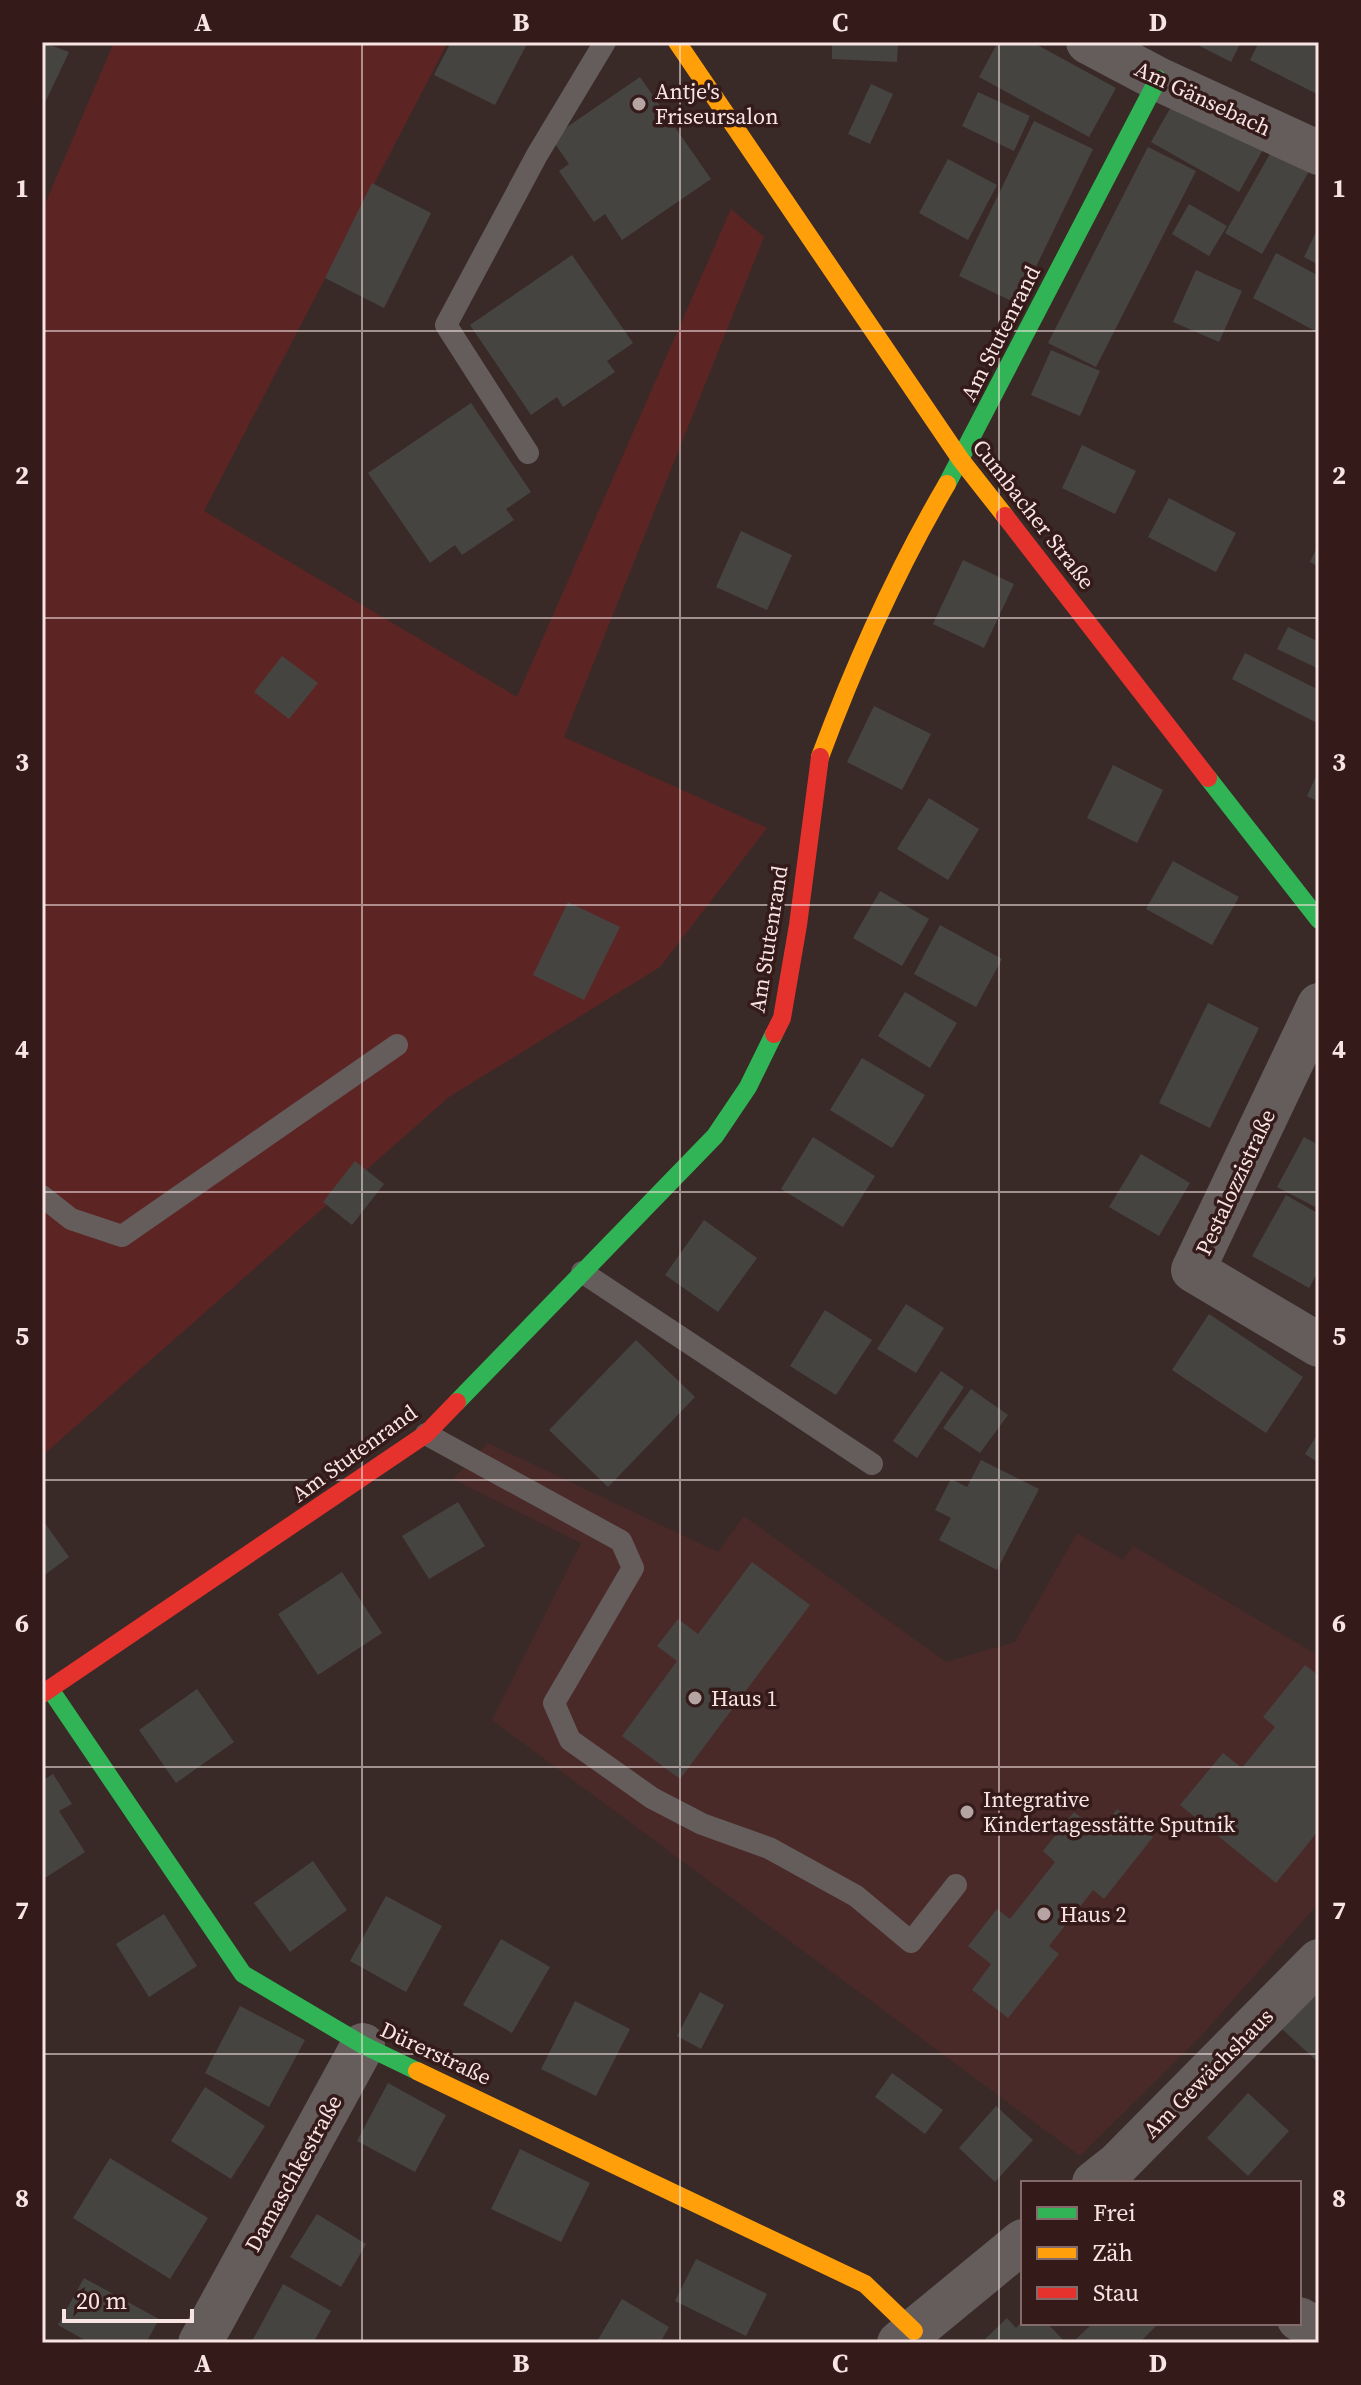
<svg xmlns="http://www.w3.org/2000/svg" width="1361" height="2385" viewBox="0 0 1361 2385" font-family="'Source Serif 4',serif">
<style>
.built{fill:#492a28}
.green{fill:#5c2524}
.building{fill:#464441}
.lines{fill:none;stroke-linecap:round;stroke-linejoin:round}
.lane{stroke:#655d5c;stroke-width:22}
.street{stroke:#655d5c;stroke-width:44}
.fast{stroke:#30b455;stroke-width:18}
.slow{stroke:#ff9f0a;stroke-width:18}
.jam{stroke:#e5322d;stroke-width:18}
.grid{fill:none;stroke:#f8e5e3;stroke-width:2;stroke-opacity:0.55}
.poi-dot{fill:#b5a4a2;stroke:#341a19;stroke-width:3}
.labels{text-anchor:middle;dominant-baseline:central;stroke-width:7;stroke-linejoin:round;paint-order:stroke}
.poi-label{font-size:22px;fill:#f8e5e3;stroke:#341a19;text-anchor:start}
.street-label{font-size:22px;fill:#f8e5e3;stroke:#341a19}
.neatline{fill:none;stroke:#f8e5e3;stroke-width:3}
.grid-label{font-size:26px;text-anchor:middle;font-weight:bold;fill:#f8e5e3}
</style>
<rect width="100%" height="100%" fill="#392a28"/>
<path class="built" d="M 488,1443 L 718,1552 L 744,1516 L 946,1662 L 1015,1642 L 1077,1533 L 1123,1560 L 1133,1546 L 1319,1656 L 1319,1903 L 1200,2037 L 1080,2156 L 492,1720 L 581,1543 L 453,1479 Z"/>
<path class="green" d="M 114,42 L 448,42 L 204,511 L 517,697 L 731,209 L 764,237 L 564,737 L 767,828 L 660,967 L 449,1097 L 42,1456 L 42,211 Z"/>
<g class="building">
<path d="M 42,42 L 69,52 L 42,109 Z"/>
<path d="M 451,42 L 528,42 L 495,105 L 434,75 Z"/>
<path d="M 832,42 L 898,42 L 897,62 L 832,59 Z"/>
<path d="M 998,42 L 1032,42 L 1116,88 L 1089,137 L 979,77 Z"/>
<path d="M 1192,42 L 1241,42 L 1231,62 Z"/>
<path d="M 1259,42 L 1319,42 L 1319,95 L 1250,60 Z"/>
<path d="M 640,77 L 711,179 L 622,240 L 605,214 L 594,222 L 559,171 L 569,164 L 551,138 Z"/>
<path d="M 871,84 L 893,94 L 870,144 L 848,134 Z"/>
<path d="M 978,92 L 1030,116 L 1014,151 L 962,126 Z"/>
<path d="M 1177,96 L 1265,146 L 1239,192 L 1151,142 Z"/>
<path d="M 1034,121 L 1093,149 L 1018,304 L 959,276 Z"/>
<path d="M 1275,145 L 1312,166 L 1262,254 L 1225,233 Z"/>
<path d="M 1148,147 L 1196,171 L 1096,367 L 1048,343 Z"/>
<path d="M 948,159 L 997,185 L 968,240 L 919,213 Z"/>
<path d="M 372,183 L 431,213 L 384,308 L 325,278 Z"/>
<path d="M 1189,204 L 1227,226 L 1209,256 L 1172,234 Z"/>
<path d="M 1319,226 L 1319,265 L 1304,257 Z"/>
<path d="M 1276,253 L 1319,276 L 1319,333 L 1253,298 Z"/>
<path d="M 572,255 L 633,343 L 607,361 L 615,372 L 563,407 L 557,397 L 531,415 L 470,325 Z"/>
<path d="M 1196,270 L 1242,291 L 1219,342 L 1173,322 Z"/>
<path d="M 1051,350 L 1100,371 L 1080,416 L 1031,395 Z"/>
<path d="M 471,403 L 531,492 L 506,509 L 514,520 L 462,555 L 455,545 L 430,563 L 368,473 Z"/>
<path d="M 1082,445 L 1136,471 L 1115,514 L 1062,488 Z"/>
<path d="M 1169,498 L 1236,533 L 1216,572 L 1148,537 Z"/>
<path d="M 741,531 L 792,555 L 767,610 L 716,587 Z"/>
<path d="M 1319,543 L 1319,567 L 1310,562 Z"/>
<path d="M 963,560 L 1014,584 L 984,648 L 933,624 Z"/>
<path d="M 1288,627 L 1319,642 L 1319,669 L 1277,649 Z"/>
<path d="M 1245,653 L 1319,690 L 1319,724 L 1232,679 Z"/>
<path d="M 282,656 L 318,683 L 289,719 L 254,692 Z"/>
<path d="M 874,706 L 931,734 L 902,790 L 847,762 Z"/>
<path d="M 1113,765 L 1163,790 L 1137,843 L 1087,818 Z"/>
<path d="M 1319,770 L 1319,802 L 1307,796 Z"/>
<path d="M 929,798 L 979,829 L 948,880 L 897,849 Z"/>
<path d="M 1173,861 L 1239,897 L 1212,945 L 1146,909 Z"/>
<path d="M 880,891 L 929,919 L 902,966 L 853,938 Z"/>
<path d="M 568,902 L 620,927 L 584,1000 L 533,975 Z"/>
<path d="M 940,925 L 1002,959 L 976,1007 L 914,974 Z"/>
<path d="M 905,992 L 957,1023 L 930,1068 L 878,1036 Z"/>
<path d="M 1208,1003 L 1259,1028 L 1210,1128 L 1159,1103 Z"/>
<path d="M 862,1058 L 925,1095 L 892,1148 L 830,1110 Z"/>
<path d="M 813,1137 L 875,1176 L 843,1227 L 781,1189 Z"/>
<path d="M 1304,1137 L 1319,1145 L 1319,1209 L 1277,1187 Z"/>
<path d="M 1141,1154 L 1190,1183 L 1159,1236 L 1109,1207 Z"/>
<path d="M 355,1161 L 384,1184 L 352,1225 L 323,1202 Z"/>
<path d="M 1286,1195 L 1319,1214 L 1319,1270 L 1309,1288 L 1252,1256 Z"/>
<path d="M 704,1220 L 757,1258 L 718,1312 L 665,1275 Z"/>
<path d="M 906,1304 L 944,1328 L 916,1373 L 877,1349 Z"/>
<path d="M 825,1310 L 872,1340 L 836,1395 L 790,1366 Z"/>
<path d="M 1209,1314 L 1303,1377 L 1266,1433 L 1172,1370 Z"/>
<path d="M 636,1340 L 695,1397 L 608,1487 L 549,1430 Z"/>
<path d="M 941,1371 L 964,1387 L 917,1458 L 893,1441 Z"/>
<path d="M 971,1389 L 1008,1415 L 980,1453 L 943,1428 Z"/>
<path d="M 1319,1432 L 1319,1463 L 1305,1454 Z"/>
<path d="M 981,1460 L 1039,1489 L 997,1570 L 939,1540 L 951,1518 L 935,1510 L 951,1479 L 967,1487 Z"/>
<path d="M 458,1502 L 485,1546 L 429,1579 L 402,1536 Z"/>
<path d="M 42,1519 L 69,1557 L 42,1577 Z"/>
<path d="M 752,1562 L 810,1605 L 680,1779 L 622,1736 L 677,1661 L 657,1646 L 678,1619 L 698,1634 Z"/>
<path d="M 342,1572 L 382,1633 L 318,1675 L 278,1614 Z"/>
<path d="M 1305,1665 L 1319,1676 L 1319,1830 L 1276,1883 L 1180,1805 L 1223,1753 L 1242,1768 L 1275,1727 L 1263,1717 Z"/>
<path d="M 197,1689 L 234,1742 L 176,1783 L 139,1730 Z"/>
<path d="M 53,1774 L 72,1804 L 59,1811 L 85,1852 L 42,1880 L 42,1781 Z"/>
<path d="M 1117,1809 L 1153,1837 L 1104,1899 L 1093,1890 L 1049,1946 L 1059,1954 L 1008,2018 L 972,1990 L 991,1964 L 968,1946 L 997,1909 L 1010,1919 L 1055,1862 L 1043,1851 L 1074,1812 L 1099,1831 Z"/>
<path d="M 313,1861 L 347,1910 L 290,1952 L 254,1903 Z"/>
<path d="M 386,1896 L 442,1926 L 406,1992 L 350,1961 Z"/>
<path d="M 164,1914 L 197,1966 L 149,1997 L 116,1944 Z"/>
<path d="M 501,1939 L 550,1967 L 512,2033 L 463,2005 Z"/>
<path d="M 1319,1988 L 1319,2063 L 1282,2029 Z"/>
<path d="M 700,1992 L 724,2005 L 701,2049 L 677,2036 Z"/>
<path d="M 575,2001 L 630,2029 L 596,2096 L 541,2069 Z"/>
<path d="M 240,2006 L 305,2040 L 269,2107 L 205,2073 Z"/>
<path d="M 892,2073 L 943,2110 L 925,2134 L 875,2097 Z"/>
<path d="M 388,2083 L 446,2115 L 415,2172 L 357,2141 Z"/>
<path d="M 205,2087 L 265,2126 L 231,2179 L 171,2141 Z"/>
<path d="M 1248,2093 L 1289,2131 L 1248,2176 L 1207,2138 Z"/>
<path d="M 996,2106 L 1033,2140 L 995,2182 L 959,2148 Z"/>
<path d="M 520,2149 L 590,2183 L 561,2242 L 491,2209 Z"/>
<path d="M 110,2158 L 208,2218 L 170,2279 L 73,2218 Z"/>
<path d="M 317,2214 L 366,2244 L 341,2287 L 290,2257 Z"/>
<path d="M 696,2259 L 767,2294 L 746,2336 L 675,2301 Z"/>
<path d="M 84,2278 L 159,2319 L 146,2343 L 90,2343 L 58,2325 Z"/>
<path d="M 283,2284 L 331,2311 L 313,2343 L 251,2343 Z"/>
<path d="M 622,2299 L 669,2327 L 660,2343 L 596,2343 Z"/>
<path d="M 1007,2318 L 1016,2328 L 1023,2321 L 1047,2323 L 1066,2343 L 981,2343 Z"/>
<path d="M 1093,2323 L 1159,2323 L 1139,2343 L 1072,2343 Z"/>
</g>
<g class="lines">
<g class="lane">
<path d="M 528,453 L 446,325 L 537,155 L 605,42"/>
<path d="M 42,1196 L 71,1219 L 122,1236 L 397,1045"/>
<path d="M 582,1272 L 872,1464"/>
<path d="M 426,1434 L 621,1541 L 633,1568 L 554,1703 L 570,1740 L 652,1798 L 702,1824 L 769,1848 L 856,1896 L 911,1942 L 956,1885"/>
</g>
<g class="street">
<path d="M 1088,42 L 1158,79 L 1319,153"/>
<path d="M 1319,1005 L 1193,1270 L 1319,1345"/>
<path d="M 1094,2183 L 1118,2164 L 1319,1961"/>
<path d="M 1299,2319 L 1319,2330"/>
<path d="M 200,2343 L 363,2045"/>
<path d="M 899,2343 L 1023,2241"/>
</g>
<g class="fast">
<path d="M 947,484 L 1158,79"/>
<path d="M 1208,778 L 1319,920"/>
<path d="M 457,1402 L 715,1136 L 748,1087 L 774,1034"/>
<path d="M 50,1689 L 243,1974 L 363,2045 L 417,2071"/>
</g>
<g class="slow">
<path d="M 677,42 L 961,460 L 1005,516"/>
<path d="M 820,757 C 855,663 896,571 947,484"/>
<path d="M 417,2071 L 865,2284 L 914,2331"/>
</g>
<g class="jam">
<path d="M 1005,516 L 1208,778"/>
<path d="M 774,1034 L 782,1018 L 798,925 L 820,757"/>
<path d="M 42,1694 L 426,1434 L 457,1402"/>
</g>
</g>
<path class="grid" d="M 362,42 L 362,2343M 680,42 L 680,2343M 999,42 L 999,2343M 42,331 L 1319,331M 42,618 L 1319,618M 42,905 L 1319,905M 42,1192 L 1319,1192M 42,1480 L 1319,1480M 42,1767 L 1319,1767M 42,2054 L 1319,2054"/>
<g class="poi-dot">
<circle cx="639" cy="104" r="8"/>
<circle cx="695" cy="1698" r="8"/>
<circle cx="967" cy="1812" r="8"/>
<circle cx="1044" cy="1914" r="8"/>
</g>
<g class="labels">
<g class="poi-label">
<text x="655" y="91">Antje's<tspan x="655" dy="25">Friseursalon</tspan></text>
<text x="711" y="1698">Haus 1</text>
<text x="983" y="1799">Integrative<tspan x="983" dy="25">Kindertagesstätte Sputnik</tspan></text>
<text x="1060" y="1914">Haus 2</text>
</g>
<g class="street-label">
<text transform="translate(1203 98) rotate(25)">Am Gänsebach</text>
<text transform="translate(1000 333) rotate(-63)">Am Stutenrand</text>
<text transform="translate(1034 514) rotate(52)">Cumbacher Straße</text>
<text transform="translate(768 939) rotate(-81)">Am Stutenrand</text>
<text transform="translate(1235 1182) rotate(-65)">Pestalozzistraße</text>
<text transform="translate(354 1453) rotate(-36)">Am Stutenrand</text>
<text transform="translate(436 2053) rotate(25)">Dürerstraße</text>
<text transform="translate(1208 2073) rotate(-45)">Am Gewächshaus</text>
<text transform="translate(293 2173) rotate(-61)">Damaschkestraße</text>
</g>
</g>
<rect width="1361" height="2385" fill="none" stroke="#341a19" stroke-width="88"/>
<rect x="1021" y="2181" width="280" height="144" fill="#341a19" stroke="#826b6a" stroke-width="2"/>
<rect x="1037" y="2207" width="40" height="12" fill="#30b455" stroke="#826b6a" stroke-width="2"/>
<text x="1093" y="2221" font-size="24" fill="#f8e5e3">Frei</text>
<rect x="1037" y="2247" width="40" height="12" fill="#ff9f0a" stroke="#826b6a" stroke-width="2"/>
<text x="1093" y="2261" font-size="24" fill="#f8e5e3">Zäh</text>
<rect x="1037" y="2287" width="40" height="12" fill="#e5322d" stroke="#826b6a" stroke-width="2"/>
<text x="1093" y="2301" font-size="24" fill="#f8e5e3">Stau</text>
<path d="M64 2309v12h128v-12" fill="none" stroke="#f8e5e3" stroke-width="4"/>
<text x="76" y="2309" font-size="24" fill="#f8e5e3" stroke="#341a19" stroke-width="6" paint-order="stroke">20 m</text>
<rect x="44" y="44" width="1273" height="2297" class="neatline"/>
<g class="grid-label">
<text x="203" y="31">A</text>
<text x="521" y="31">B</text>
<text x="840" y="31">C</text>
<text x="1158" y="31">D</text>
<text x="22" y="197">1</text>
<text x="1339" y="197">1</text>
<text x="22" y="484">2</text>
<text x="1339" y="484">2</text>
<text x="22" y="771">3</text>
<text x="1339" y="771">3</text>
<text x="22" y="1058">4</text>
<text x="1339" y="1058">4</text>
<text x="22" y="1345">5</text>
<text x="1339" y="1345">5</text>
<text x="22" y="1632">6</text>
<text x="1339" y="1632">6</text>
<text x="22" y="1919">7</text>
<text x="1339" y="1919">7</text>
<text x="22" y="2207">8</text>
<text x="1339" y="2207">8</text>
<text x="203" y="2372">A</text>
<text x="521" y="2372">B</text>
<text x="840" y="2372">C</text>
<text x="1158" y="2372">D</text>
</g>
</svg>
